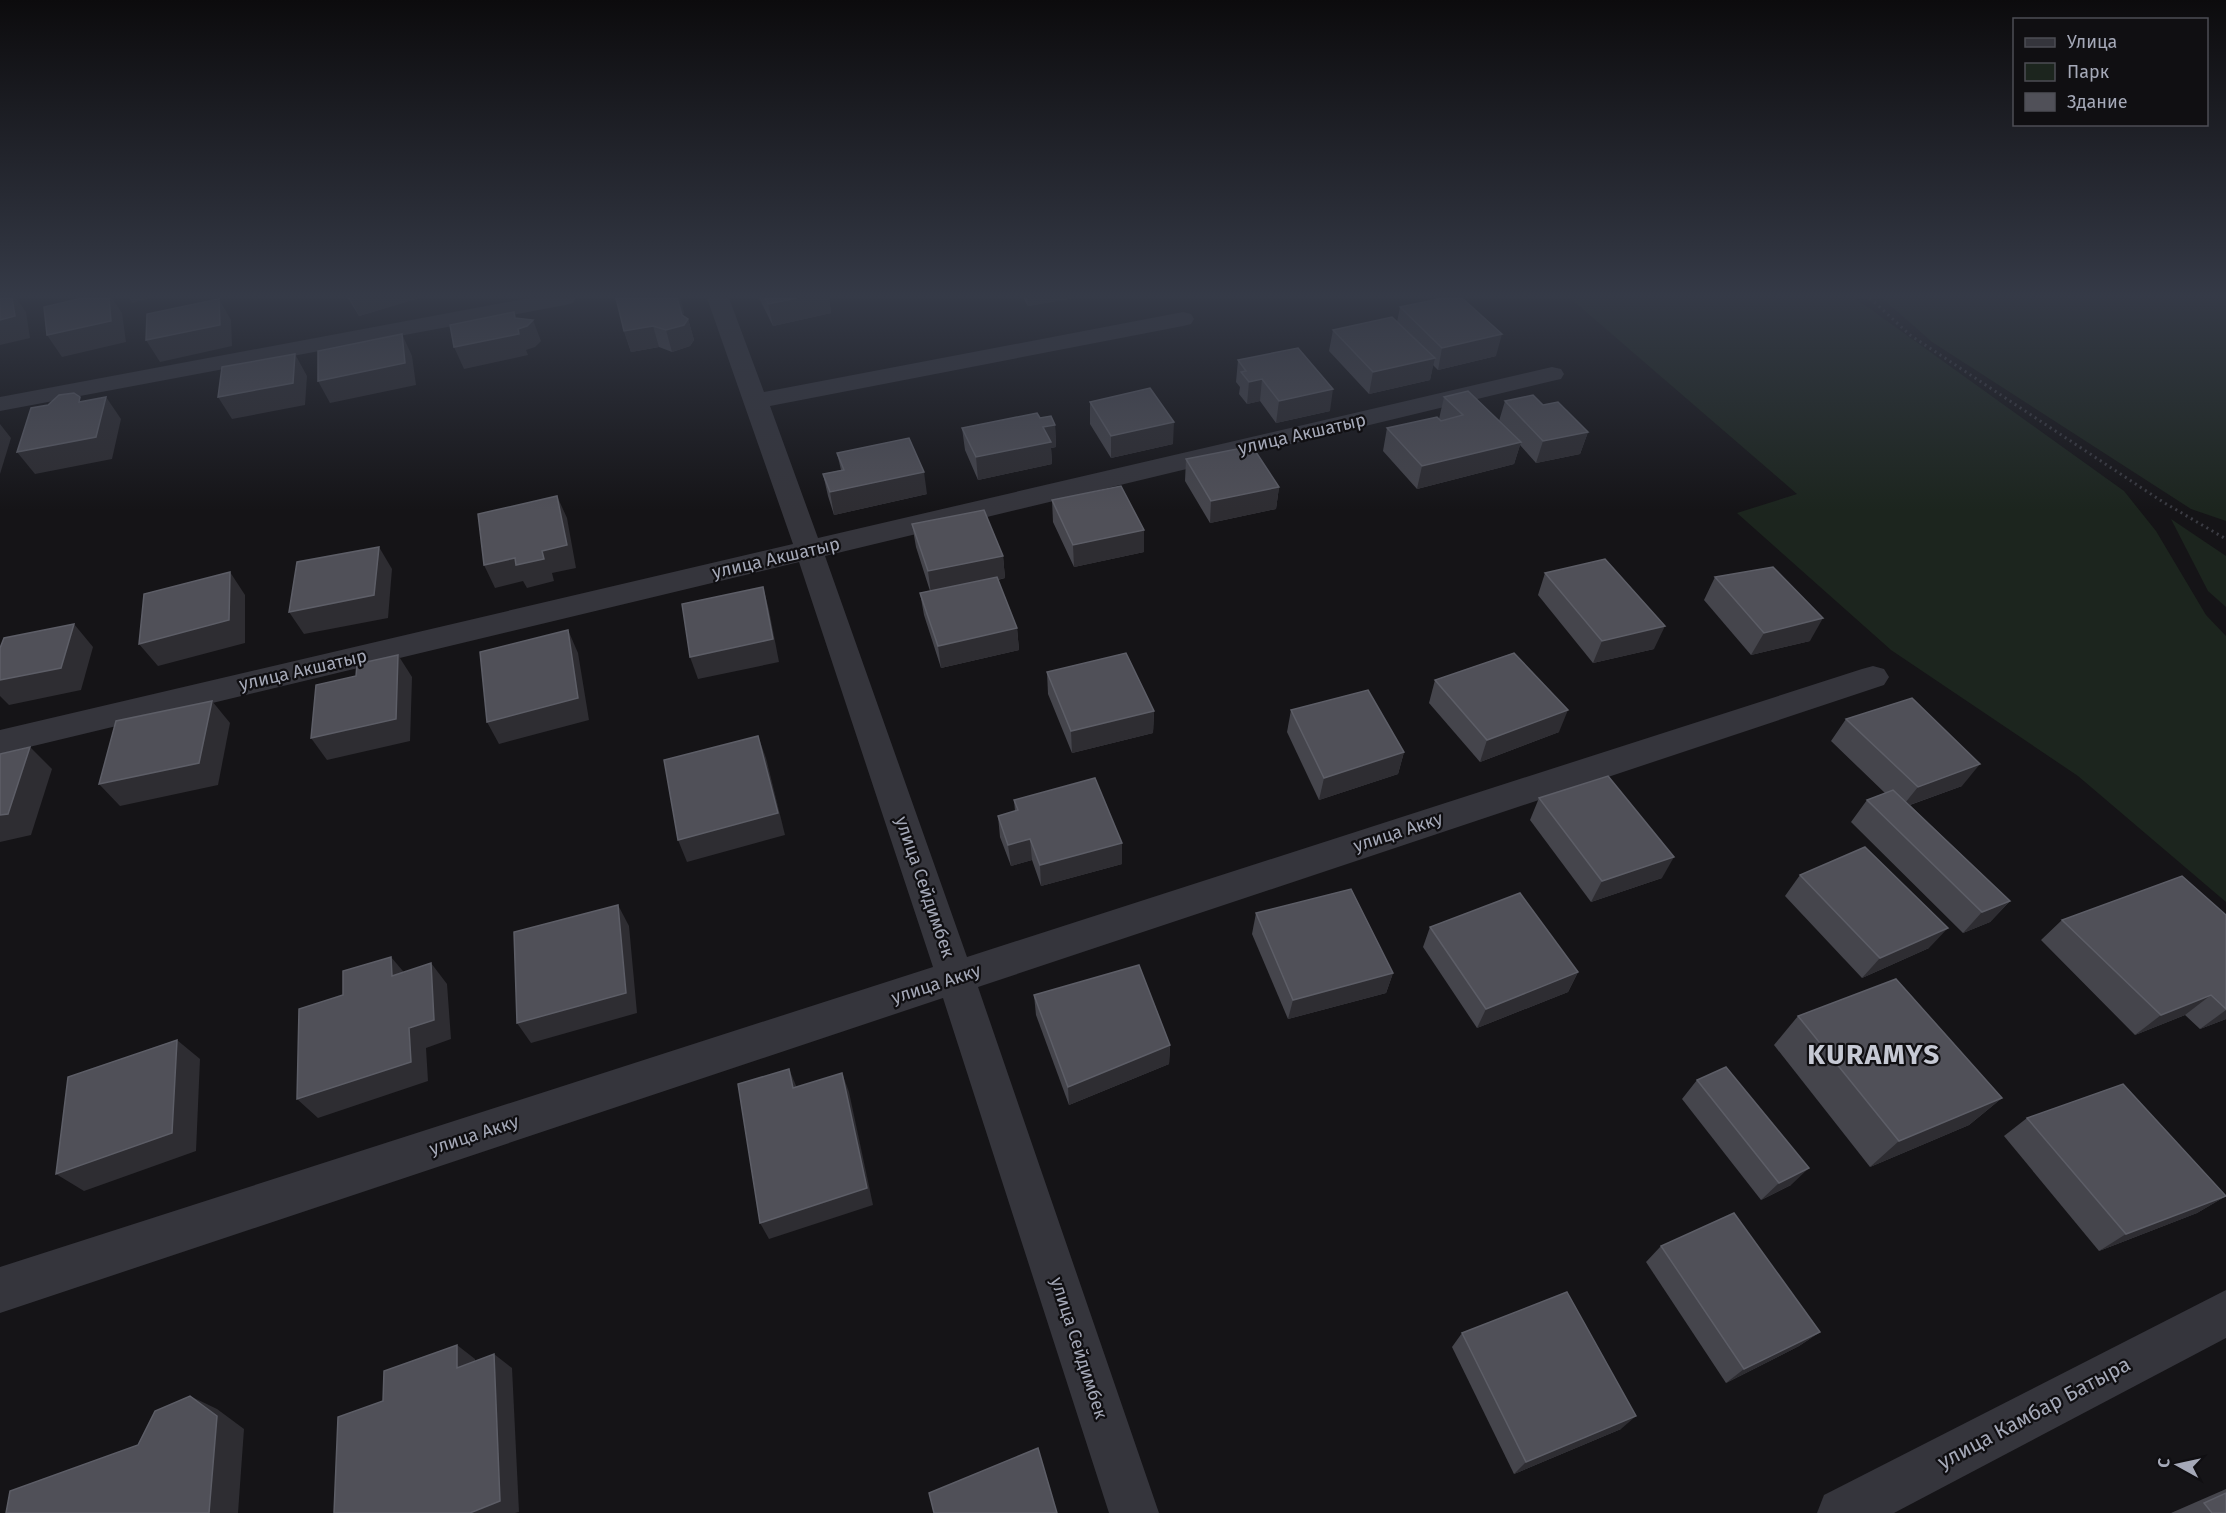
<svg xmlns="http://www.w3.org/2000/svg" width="2226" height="1513" viewBox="0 0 2226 1513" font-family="'Fira Sans',sans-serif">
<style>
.green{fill:#1c251e}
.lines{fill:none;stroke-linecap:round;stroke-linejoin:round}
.path{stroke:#3b3c43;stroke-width:3;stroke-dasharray:2 4;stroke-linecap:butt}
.street{fill:#35353c;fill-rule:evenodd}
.wall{fill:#45454c}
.shaded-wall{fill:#2e2d32}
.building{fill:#505058;stroke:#5d5e67;stroke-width:1.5}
.labels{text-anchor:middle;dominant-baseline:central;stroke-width:4.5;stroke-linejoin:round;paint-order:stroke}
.street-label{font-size:18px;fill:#a5a9b8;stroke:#100f12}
.near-street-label{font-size:21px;fill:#a5a9b8;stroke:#100f12}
.near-district-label{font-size:28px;font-weight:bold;letter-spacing:1.5px;fill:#c6c9d4;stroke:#100f12}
</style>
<rect width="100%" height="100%" fill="#151417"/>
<g class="green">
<path d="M 1570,298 L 1855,298 L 2124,491 L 2156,531 L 2206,615 L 2226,636 L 2226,902 L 2078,776 L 1891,650 L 1737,513 L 1797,494 Z"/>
<path d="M 1882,298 L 2226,298 L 2226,521 L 2191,509 L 1932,342 Z"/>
<path d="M 2171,519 L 2226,556 L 2226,607 L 2208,591 Z"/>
</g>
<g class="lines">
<path class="path" d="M 1870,298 L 1910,335 L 2163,502 L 2226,539"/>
<g class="street">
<path d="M 529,298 L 576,298 L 573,303 L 565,305 L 0,411 L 0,397 Z"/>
<path d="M 707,298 L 729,298 L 764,392 L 1183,312 L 1191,314 L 1194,319 L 1191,324 L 1183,326 L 770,406 L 818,538 L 1552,367 L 1561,369 L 1564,374 L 1561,379 L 1552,381 L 825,556 L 967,957 L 1862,669 L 1873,666 L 1884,669 L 1889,677 L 1884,685 L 978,987 L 1159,1513 L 1109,1513 L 943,998 L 0,1313 L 0,1267 L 933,967 L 799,562 L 0,754 L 0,730 L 793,544 Z"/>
<path d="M 2226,1290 L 2226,1338 L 1894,1513 L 1817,1513 L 1824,1495 Z"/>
</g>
</g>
<g class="wall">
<path d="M 348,298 L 419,298 L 359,316 Z"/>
<path d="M 759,298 L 829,298 L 831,313 L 773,326 Z"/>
<path d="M 1023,298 L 1074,298 L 1028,306 Z"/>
<path d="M 1400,307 L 1496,356 L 1438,370 L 1433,365 L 1430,380 L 1369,394 L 1329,351 L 1333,330 L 1397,322 Z"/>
<path d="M 684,312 L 683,315 L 688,319 L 694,340 L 690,346 L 672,352 L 659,347 L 631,352 L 624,331 Z"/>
<path d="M 1238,360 L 1330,411 L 1276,423 L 1260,401 L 1247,404 L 1239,394 L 1240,387 L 1236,382 Z"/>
<path d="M 1444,397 L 1499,421 L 1505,401 L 1543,405 L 1588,432 L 1580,454 L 1536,463 L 1520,445 L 1514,464 L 1417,489 L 1383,451 L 1387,428 L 1439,419 Z"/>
<path d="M 1090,402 L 1173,444 L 1111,458 L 1090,424 Z"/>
<path d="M 1040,418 L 1055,425 L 1056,447 L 1051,448 L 1052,464 L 978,480 L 965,450 L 962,428 Z"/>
<path d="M 837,453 L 927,494 L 834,515 L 828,496 L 823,474 L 841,470 Z"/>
<path d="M 1186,459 L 1279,487 L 1276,509 L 1210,523 L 1185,481 Z"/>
<path d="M 1052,500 L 1144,530 L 1144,552 L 1074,567 L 1053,522 Z"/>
<path d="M 912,524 L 1003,556 L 1005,578 L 998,580 L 1017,628 L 1019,650 L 941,668 L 924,615 L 920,593 L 930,591 L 916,547 Z"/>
<path d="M 1545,573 L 1654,649 L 1593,663 L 1538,595 Z"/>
<path d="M 1715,577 L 1810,641 L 1751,655 L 1704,600 Z"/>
<path d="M 1047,672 L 1154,711 L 1153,733 L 1072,753 L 1048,694 Z"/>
<path d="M 1435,680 L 1559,732 L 1480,762 L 1429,703 Z"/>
<path d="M 1291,710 L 1404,752 L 1398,774 L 1319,800 L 1287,732 Z"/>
<path d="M 1846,719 L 1962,786 L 1910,805 L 2010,901 L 1990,922 L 1963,933 L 1851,822 L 1867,800 L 1885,793 L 1831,741 Z"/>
<path d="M 1539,798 L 1662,878 L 1591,902 L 1530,820 Z"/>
<path d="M 1014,800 L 1122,864 L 1041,886 L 1032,860 L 1011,866 L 1000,837 L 998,816 L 1015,811 Z"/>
<path d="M 1800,875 L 1929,948 L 1862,978 L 1785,896 Z"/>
<path d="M 1256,913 L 1393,973 L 1386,993 L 1288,1019 L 1252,934 Z"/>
<path d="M 2226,915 L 2226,1019 L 2200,1029 L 2185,1015 L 2135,1035 L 2041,940 L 2062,920 Z"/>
<path d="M 1430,927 L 1578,972 L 1568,992 L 1477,1028 L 1423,947 Z"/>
<path d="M 1034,995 L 1170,1045 L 1169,1064 L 1069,1105 L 1036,1015 Z"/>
<path d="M 1798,1016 L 2002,1098 L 1969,1125 L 1870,1167 L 1774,1045 Z"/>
<path d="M 1697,1080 L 1791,1185 L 1761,1200 L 1682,1099 Z"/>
<path d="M 2027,1118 L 2226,1196 L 2197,1213 L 2099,1251 L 2004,1136 Z"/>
<path d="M 1661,1246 L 1820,1332 L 1799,1346 L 1726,1383 L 1646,1262 Z"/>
<path d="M 1462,1333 L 1621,1429 L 1514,1474 L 1452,1347 Z"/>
<path d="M 2226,1489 L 2226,1513 L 2171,1513 Z"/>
</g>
<g class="shaded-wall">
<path d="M 12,298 L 16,298 L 26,312 L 30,338 L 0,345 L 0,320 Z"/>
<path d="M 109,298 L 112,298 L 122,313 L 126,342 L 62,357 L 47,335 Z"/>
<path d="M 129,298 L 150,298 L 132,303 Z"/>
<path d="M 350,298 L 419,298 L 359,316 Z"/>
<path d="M 677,298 L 680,298 L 684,312 L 682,318 Z"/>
<path d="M 797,298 L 829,298 L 831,313 L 773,326 L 768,304 Z"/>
<path d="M 1027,298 L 1074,298 L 1028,306 Z"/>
<path d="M 219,299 L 231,320 L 232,346 L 160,362 L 146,340 Z"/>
<path d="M 514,312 L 520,328 L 533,320 L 541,341 L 535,347 L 526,350 L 528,355 L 464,369 L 454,347 L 515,318 Z"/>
<path d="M 688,319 L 694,340 L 690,346 L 672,352 L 666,330 Z"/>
<path d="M 653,326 L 659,347 L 631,352 L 624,331 Z"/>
<path d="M 402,334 L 412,356 L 416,385 L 330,403 L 318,381 Z"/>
<path d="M 1502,334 L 1496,356 L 1438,370 L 1442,348 Z"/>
<path d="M 295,354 L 307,376 L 305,405 L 232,419 L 218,397 Z"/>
<path d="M 1435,358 L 1430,380 L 1369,394 L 1373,372 Z"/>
<path d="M 1262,379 L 1260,401 L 1247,404 L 1249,382 Z"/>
<path d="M 1333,389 L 1330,411 L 1276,423 L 1279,401 Z"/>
<path d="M 106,397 L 121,419 L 112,459 L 35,474 L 17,452 Z"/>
<path d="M 1174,422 L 1173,444 L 1111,458 L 1111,436 Z"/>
<path d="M 0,424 L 11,438 L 0,474 Z"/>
<path d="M 1055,425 L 1056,447 L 1051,448 L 1052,464 L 978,480 L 976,457 L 1043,427 Z"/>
<path d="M 1588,432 L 1580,454 L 1536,463 L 1543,441 Z"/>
<path d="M 1521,442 L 1514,464 L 1417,489 L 1422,466 Z"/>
<path d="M 924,472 L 927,494 L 834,515 L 830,492 Z"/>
<path d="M 1279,487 L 1276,509 L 1210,523 L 1211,501 Z"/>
<path d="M 557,496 L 567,518 L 576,568 L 552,573 L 554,581 L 527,588 L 523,581 L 495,588 L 484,565 L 542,551 Z"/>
<path d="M 1144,530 L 1144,552 L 1074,567 L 1073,545 Z"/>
<path d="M 379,547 L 392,569 L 388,618 L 304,634 L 289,612 Z"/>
<path d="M 1003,556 L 1005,578 L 931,594 L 928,571 Z"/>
<path d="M 230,572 L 245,595 L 245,643 L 158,666 L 139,644 Z"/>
<path d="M 763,587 L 769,610 L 779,662 L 698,679 L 690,657 Z"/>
<path d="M 1823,618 L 1810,641 L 1751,655 L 1764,633 Z"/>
<path d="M 74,624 L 93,647 L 81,690 L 9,705 L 0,696 L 0,680 Z"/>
<path d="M 1665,626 L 1654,649 L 1593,663 L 1602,641 Z"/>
<path d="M 1017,628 L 1019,650 L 941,668 L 938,646 Z"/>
<path d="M 568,630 L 578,653 L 589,720 L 499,744 L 487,722 Z"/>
<path d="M 398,655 L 412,677 L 410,741 L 327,760 L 311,738 Z"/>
<path d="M 212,701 L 230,723 L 218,785 L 120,806 L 99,784 Z"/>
<path d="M 1568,710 L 1559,732 L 1480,762 L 1487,740 Z"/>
<path d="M 1154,711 L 1153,733 L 1072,753 L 1071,731 Z"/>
<path d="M 758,736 L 766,758 L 785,835 L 687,862 L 678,840 Z"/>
<path d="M 30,747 L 52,769 L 31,835 L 0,842 L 0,815 Z"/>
<path d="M 1404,752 L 1398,774 L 1319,800 L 1324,778 Z"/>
<path d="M 1980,764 L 1962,786 L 1901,808 L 1918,787 Z"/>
<path d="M 1030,839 L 1032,860 L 1011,866 L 1008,845 Z"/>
<path d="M 1122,843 L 1122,864 L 1041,886 L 1040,865 Z"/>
<path d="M 1674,857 L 1662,878 L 1591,902 L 1602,881 Z"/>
<path d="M 2010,901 L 1990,922 L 1963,933 L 1982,912 Z"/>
<path d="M 618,905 L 629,926 L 637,1013 L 531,1043 L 517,1023 Z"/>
<path d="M 1948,928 L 1929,948 L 1862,978 L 1880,958 Z"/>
<path d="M 391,957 L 408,977 L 392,976 Z"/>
<path d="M 431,963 L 447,984 L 451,1039 L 426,1048 L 428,1081 L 318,1118 L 297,1099 L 409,1028 Z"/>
<path d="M 1578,972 L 1568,992 L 1477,1028 L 1486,1009 Z"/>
<path d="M 1393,973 L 1386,993 L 1288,1019 L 1293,1000 Z"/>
<path d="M 2211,995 L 2185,1015 L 2135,1035 L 2161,1015 Z"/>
<path d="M 2226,1010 L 2226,1019 L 2200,1029 Z"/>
<path d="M 177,1040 L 200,1059 L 196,1151 L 84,1191 L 56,1174 Z"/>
<path d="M 1170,1045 L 1169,1064 L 1069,1105 L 1068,1087 Z"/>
<path d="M 789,1069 L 797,1088 L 793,1088 Z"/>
<path d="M 842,1073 L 849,1092 L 873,1205 L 769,1239 L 760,1223 Z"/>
<path d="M 2002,1098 L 1969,1125 L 1870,1167 L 1899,1141 Z"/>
<path d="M 1809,1168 L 1791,1185 L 1761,1200 L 1779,1183 Z"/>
<path d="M 2226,1196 L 2197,1213 L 2099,1251 L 2126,1234 Z"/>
<path d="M 1820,1332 L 1799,1346 L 1726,1383 L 1744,1369 Z"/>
<path d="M 457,1345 L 475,1359 L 476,1381 L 457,1368 Z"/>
<path d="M 494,1354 L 512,1368 L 519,1512 L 515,1513 L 470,1513 Z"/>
<path d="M 190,1396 L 217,1409 L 244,1429 L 238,1513 L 209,1513 Z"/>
<path d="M 1636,1416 L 1621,1429 L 1514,1474 L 1526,1462 Z"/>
</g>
<g class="building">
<path d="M 0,298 L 12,298 L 15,316 L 0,320 Z"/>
<path d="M 82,298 L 109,298 L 111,321 L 47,335 L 44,307 Z"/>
<path d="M 616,298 L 677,298 L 682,315 L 688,319 L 684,325 L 666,330 L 653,326 L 624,331 Z"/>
<path d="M 765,298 L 797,298 L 768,304 Z"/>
<path d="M 1443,298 L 1462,298 L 1502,334 L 1442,348 L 1400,307 Z"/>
<path d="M 219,299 L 220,325 L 146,340 L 147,314 Z"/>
<path d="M 514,312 L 515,318 L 533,320 L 527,326 L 518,329 L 519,334 L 454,347 L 450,325 Z"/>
<path d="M 1392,317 L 1435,358 L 1373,372 L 1333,330 Z"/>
<path d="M 402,334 L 405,363 L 318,381 L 318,351 Z"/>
<path d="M 1298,348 L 1333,389 L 1279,401 L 1262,379 L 1249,382 L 1241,372 L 1246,371 L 1238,360 Z"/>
<path d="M 295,354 L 293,383 L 218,397 L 222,367 Z"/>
<path d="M 1150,388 L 1174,422 L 1111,436 L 1090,402 Z"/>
<path d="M 1468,391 L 1521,442 L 1422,466 L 1387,428 L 1437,417 L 1441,421 L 1463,415 L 1444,397 Z"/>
<path d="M 74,393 L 80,397 L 79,402 L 106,397 L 96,437 L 17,452 L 31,408 L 48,405 L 59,395 Z"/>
<path d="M 1533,395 L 1543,405 L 1558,402 L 1588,432 L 1543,441 L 1505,401 Z"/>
<path d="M 1037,413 L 1040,418 L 1051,416 L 1055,425 L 1043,427 L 1051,442 L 976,457 L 962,428 Z"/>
<path d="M 909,438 L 924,472 L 830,492 L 823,474 L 844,470 L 837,453 Z"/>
<path d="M 1252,446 L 1279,487 L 1211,501 L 1186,459 Z"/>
<path d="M 1121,486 L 1144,530 L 1073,545 L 1052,500 Z"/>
<path d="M 557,496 L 567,545 L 542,551 L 544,559 L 516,565 L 515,558 L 484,565 L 478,514 Z"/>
<path d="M 984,510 L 1003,556 L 928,571 L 912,524 Z"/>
<path d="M 379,547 L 374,595 L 289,612 L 297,562 Z"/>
<path d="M 1605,559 L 1665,626 L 1602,641 L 1545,573 Z"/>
<path d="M 1773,567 L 1823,618 L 1764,633 L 1715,577 Z"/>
<path d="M 230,572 L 229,620 L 139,644 L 144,594 Z"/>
<path d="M 997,577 L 1017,628 L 938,646 L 920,593 Z"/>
<path d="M 763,587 L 773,639 L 690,657 L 682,604 Z"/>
<path d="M 74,624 L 61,668 L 0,680 L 0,648 L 4,638 Z"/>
<path d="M 568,630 L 578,698 L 487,722 L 480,652 Z"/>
<path d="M 1126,653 L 1154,711 L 1071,731 L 1047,672 Z"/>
<path d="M 1514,653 L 1568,710 L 1487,740 L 1435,680 Z"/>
<path d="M 398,655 L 396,719 L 311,738 L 316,685 L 356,676 L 357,664 Z"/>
<path d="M 1368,690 L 1404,752 L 1324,778 L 1291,710 Z"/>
<path d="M 1912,698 L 1980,764 L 1918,787 L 1846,719 Z"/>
<path d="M 212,701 L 199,763 L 99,784 L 116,721 Z"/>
<path d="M 758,736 L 778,813 L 678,840 L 664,760 Z"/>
<path d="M 30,747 L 8,814 L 0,815 L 0,754 Z"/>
<path d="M 1608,776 L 1674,857 L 1602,881 L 1539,798 Z"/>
<path d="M 1095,778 L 1122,843 L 1040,865 L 1030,839 L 1008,845 L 998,816 L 1018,810 L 1014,800 Z"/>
<path d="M 1893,790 L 2010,901 L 1982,912 L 1867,800 Z"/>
<path d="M 1865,847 L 1948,928 L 1880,958 L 1800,875 Z"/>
<path d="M 2182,876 L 2226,915 L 2226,1009 L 2211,995 L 2161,1015 L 2062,920 Z"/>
<path d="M 1351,889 L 1393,973 L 1293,1000 L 1256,913 Z"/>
<path d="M 1520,893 L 1578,972 L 1486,1009 L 1430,927 Z"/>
<path d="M 618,905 L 626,993 L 517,1023 L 514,932 Z"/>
<path d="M 391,957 L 392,976 L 431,963 L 434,1020 L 409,1028 L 411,1062 L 297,1099 L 299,1009 L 343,995 L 343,971 Z"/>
<path d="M 1139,965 L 1170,1045 L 1068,1087 L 1034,995 Z"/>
<path d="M 1896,979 L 2002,1098 L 1899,1141 L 1798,1016 Z"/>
<path d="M 177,1040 L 172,1133 L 56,1174 L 68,1077 Z"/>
<path d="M 1726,1067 L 1809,1168 L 1779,1183 L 1697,1080 Z"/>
<path d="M 789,1069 L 793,1088 L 842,1073 L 867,1188 L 760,1223 L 738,1084 Z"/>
<path d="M 2123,1084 L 2226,1196 L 2126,1234 L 2027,1118 Z"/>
<path d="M 1734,1213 L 1820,1332 L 1744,1369 L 1661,1246 Z"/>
<path d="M 1567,1292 L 1636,1416 L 1526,1462 L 1462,1333 Z"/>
<path d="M 457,1345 L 457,1368 L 494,1354 L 500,1501 L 470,1513 L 334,1513 L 338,1417 L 383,1401 L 384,1371 Z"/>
<path d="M 190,1396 L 217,1416 L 209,1513 L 6,1513 L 10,1491 L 138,1445 L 155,1411 Z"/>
<path d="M 1038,1448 L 1057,1513 L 934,1513 L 929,1493 Z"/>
<path d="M 2226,1493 L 2226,1513 L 2212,1513 L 2204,1503 Z"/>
</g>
<linearGradient id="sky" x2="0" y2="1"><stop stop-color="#0c0b0d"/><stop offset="0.58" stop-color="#353a47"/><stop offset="1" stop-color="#353a47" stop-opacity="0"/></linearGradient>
<rect width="2226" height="510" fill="url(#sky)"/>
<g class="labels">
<g class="street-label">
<text transform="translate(1302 434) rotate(-13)">улица Акшатыр</text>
<text transform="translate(776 558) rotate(-13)">улица Акшатыр</text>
<text transform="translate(303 670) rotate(-13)">улица Акшатыр</text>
<text transform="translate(1398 832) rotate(-18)">улица Акку</text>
<text transform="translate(925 887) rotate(71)">улица Сейдимбек</text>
<text transform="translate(936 984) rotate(-18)">улица Акку</text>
<text transform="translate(474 1135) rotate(-18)">улица Акку</text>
<text transform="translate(1079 1348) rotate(72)">улица Сейдимбек</text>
</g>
<g class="near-street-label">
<text transform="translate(2034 1413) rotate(-28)">улица Камбар Батыра</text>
</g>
<g class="near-district-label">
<text x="1874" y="1054">KURAMYS</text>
</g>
</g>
<rect x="2013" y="18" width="195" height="108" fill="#100f12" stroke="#4c4d54" stroke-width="1.5"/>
<rect x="2025" y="38" width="30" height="9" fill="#35353c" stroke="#4c4d54" stroke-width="1.5"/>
<text x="2067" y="48" font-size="18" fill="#a5a9b8">Улица</text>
<rect x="2025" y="63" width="30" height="18" fill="#1c251e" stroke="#4c4d54" stroke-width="1.5"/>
<text x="2067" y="78" font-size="18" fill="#a5a9b8">Парк</text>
<rect x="2025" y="93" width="30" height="18" fill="#505058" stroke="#4c4d54" stroke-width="1.5"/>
<text x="2067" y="108" font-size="18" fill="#a5a9b8">Здание</text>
<g transform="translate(2178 1465) rotate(278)" stroke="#100f12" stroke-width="4.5" paint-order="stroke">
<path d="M0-4.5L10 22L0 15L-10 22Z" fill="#a5a9b8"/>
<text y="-9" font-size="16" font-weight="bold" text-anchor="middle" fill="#a5a9b8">С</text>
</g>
</svg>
